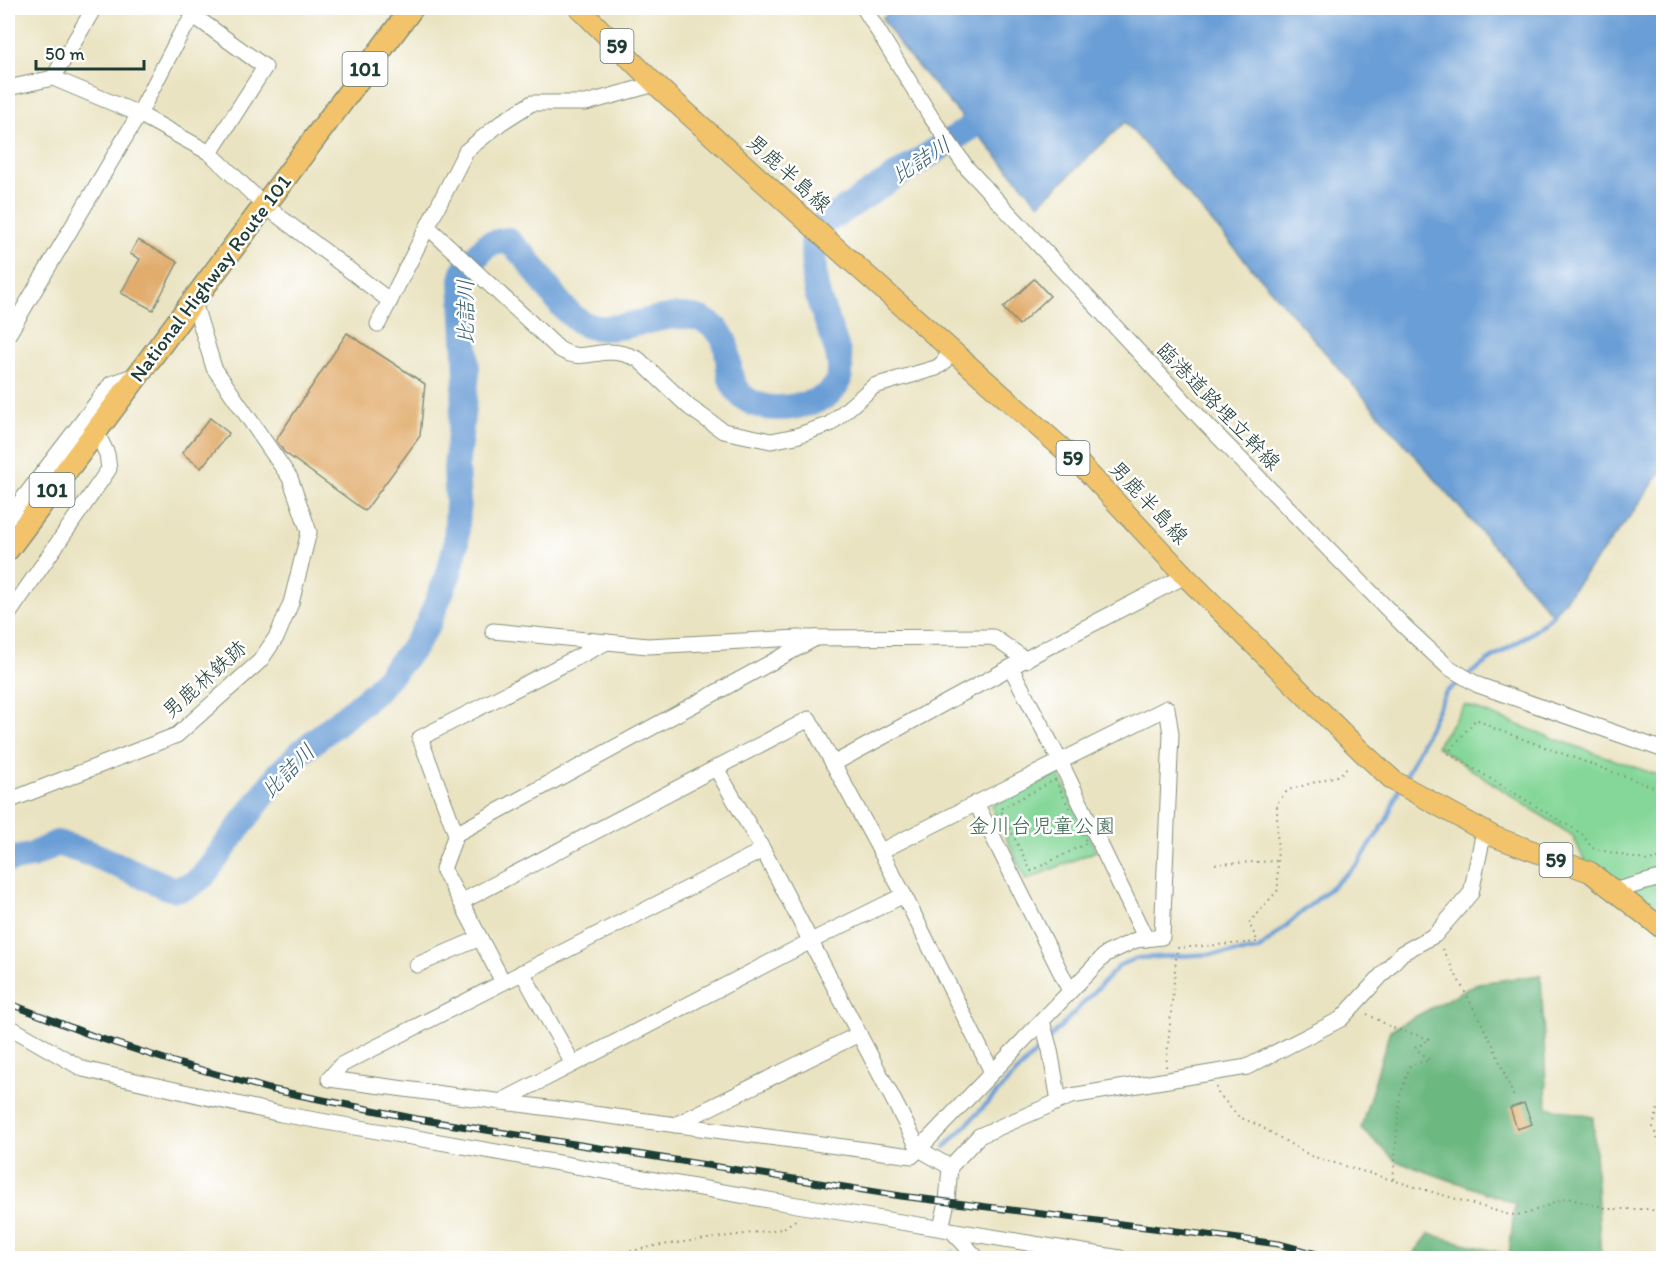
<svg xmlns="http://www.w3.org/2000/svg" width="1671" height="1266" viewBox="0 0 1671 1266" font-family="Itim,'Klee One',sans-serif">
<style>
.green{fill:#85d799;stroke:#528a66;stroke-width:1.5}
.forest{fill:#6cb881;stroke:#467a5a;stroke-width:1.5}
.water{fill:#6a9ed6;stroke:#446e85;stroke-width:1.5}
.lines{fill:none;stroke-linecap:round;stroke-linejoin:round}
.stream{stroke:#6a9ed6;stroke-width:4.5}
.river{stroke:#6a9ed6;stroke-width:26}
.building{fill:#e1ac6c}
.minor-casing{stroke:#84907a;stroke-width:17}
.major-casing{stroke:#84907a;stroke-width:22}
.highway-casing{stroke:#84907a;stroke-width:25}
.path{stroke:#84907a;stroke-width:2;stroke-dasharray:1.5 4.5;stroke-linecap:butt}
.minor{stroke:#fff;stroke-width:15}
.major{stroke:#f2c36a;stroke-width:20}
.highway{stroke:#f2c36a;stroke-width:22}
.rail-casing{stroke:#1f3d34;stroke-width:7}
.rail{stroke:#fff;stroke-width:4.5;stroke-dasharray:14;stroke-linecap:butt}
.labels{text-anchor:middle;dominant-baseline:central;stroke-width:5;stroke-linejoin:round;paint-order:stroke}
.shield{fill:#fff;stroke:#627771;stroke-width:1.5}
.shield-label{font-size:20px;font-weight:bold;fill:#1f3d34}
.street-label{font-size:21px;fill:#1f3d34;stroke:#fff}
.park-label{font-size:21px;fill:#38644d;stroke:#fff}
.water-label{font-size:22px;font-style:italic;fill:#395f6d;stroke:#fff}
</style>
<rect width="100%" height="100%" fill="#fff"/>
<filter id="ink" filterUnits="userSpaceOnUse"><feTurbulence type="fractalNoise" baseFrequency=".0167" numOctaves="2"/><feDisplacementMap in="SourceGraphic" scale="12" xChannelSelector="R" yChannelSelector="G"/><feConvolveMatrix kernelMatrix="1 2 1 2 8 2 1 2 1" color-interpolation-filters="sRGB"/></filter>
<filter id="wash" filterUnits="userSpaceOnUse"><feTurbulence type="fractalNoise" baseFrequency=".008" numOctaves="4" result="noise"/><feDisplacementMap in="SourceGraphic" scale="24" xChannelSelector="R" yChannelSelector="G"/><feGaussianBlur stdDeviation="1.35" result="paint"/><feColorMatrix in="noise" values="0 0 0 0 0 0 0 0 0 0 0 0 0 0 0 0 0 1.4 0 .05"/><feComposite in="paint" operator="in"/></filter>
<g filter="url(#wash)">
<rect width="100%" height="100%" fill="#eae3c1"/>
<g class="green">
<path d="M 1465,705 L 1550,737 L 1663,777 L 1663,928 L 1589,871 L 1573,836 L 1436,746 Z"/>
<path d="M 1059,774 L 1096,851 L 1026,880 L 991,806 L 1038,781 Z"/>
</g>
<path class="forest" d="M 1541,975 L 1547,1107 L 1593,1117 L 1601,1258 L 1410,1258 L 1429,1234 L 1509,1255 L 1515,1203 L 1396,1161 L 1361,1128 L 1390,1030 L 1478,983 Z"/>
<path class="water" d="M 898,8 L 1663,8 L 1663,469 L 1634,511 L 1553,615 L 1125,122 L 1039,204 L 905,52 L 882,18 Z"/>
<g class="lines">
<g class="stream">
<path d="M 1403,782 L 1446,692 L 1485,663 L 1533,632 L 1553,615"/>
<path d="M 945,1147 L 1120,965 L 1138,958 L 1233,953 L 1258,950 L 1357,865 L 1386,821 L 1399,789"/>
<path d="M 953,1252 L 955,1258"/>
</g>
<path class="river" d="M 8,860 L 31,856 L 57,843 L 92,854 L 170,888 C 184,890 192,885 203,876 L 278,775 L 302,751 L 375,692 L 414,647 L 428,624 L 449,573 L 456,544 L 458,503 L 456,468 L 467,373 L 462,280 L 465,269 L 488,244 L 508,240 C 513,246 519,251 524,256 C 544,278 557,309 584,324 C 617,340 670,303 705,321 C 742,341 717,372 741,395 C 756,409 779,410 797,406 C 870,393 831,342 818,296 C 812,278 814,256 813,237 L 825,222 L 970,128"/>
</g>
<g id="blocks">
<g class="building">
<path d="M 138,240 L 178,262 L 153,310 L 121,293 L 140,259 L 130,254 Z"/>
<path d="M 1034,279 L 1050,296 L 1019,325 L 1003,308 Z"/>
<path d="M 347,333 L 425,384 L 420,436 L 365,511 L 284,452 L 276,440 Z"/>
<path d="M 210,418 L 229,433 L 201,468 L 182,453 Z"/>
<path d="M 1524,1103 L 1532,1124 L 1517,1129 L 1510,1108 Z"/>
</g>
</g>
</g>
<g filter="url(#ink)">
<use href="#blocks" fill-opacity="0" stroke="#84907a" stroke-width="1.5"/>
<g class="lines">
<defs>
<g id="minor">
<path d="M 864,8 L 931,117 L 967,168 L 1205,423 L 1406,628 L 1448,667 L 1478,685 L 1664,750"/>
<path d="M 189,10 L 194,16 L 265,67 L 210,153"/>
<path d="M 53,78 L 94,8"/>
<path d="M 8,88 L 53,78 L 139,114 L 210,153 L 264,205 L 390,301"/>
<path d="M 428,227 L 559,349 C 579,361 589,353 610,352 C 620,352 629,355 638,359 L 689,407 L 723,431 L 771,441 L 796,436 L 830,424 L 874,386 L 936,368 L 943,363 L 951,350"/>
<path d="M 378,324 L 466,151 L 502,122 L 532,103 L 586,103 L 655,84"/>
<path d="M 8,335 L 139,114 L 180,35 L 200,8"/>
<path d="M 8,518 L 111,384 L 138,374"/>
<path d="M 8,615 L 109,469 L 107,454 L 96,431"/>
<path d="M 493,631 L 648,646 L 799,638 L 993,637 L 1026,660"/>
<path d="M 607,642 L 420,738 L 456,834 L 816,638"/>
<path d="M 1011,668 L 1060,761 L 1146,939"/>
<path d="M 833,764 L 1048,647 L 1185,576"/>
<path d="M 716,768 L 763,850"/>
<path d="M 8,801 L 177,735 L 260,661 L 277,636 L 291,603 L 309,532 L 290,478 L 214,368 L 193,299"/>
<path d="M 976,803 L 1070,991"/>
<path d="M 456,834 L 443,869 L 461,902"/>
<path d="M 881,851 L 1167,708 L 1171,734 L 1162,937 L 1136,940 L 1106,954 L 919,1149 L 912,1156 L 329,1079 L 341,1065 L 763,850 L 919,1149 L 950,1167"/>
<path d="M 1613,891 L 1664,877"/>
<path d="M 904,895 L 992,1072"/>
<path d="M 417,965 L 480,938"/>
<path d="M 522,972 L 573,1064"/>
<path d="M 1042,1021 L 1050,1050 L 1059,1101"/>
<path d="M 8,1026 L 83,1069 L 281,1114 L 797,1205 L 1120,1258"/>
<path d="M 500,1102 L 811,941 L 904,895 L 809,719 L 461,902 L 503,982"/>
<path d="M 675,1125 L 859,1034"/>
<path d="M 941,1228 L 947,1202 L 950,1167 L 979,1136 L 1071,1096 L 1247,1067 L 1341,1019 L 1402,953 L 1435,935 L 1471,893 L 1484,831"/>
<path d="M 951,1230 L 977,1258"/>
</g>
<path id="major" d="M 579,8 L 655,84 L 843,254 L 1080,464 L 1185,576 L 1361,751 L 1394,781 L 1495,837 L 1590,872 L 1664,930"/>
<path id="highway" d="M 8,549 L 412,8"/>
</defs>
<use href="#minor" class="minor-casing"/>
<use href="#major" class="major-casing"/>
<use href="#highway" class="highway-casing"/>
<g class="path">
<path d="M 1055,780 L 1087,843 L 1031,871 L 1000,809 Z"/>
<path d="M 1664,791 L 1493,728 L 1476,719 L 1448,753 L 1582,834 L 1592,848 L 1648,861 L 1664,858"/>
<path d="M 1215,864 L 1278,861"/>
<path d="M 1442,949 L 1493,1045 L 1515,1100"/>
<path d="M 1367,1014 L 1393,1028 L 1430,1039 L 1415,1048 L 1430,1060 L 1410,1065 L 1400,1096 L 1393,1181"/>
<path d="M 1166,1067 L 1177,948 L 1258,942 L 1249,923 L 1278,890 L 1277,803 L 1288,790 L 1340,775 L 1349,765"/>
<path d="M 1664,1086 L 1653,1127 L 1664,1157"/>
<path d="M 1216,1087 L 1218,1093 L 1239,1117 L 1258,1125 L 1311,1156 L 1510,1215 L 1526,1214 L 1567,1198 L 1610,1209 L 1646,1209 L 1664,1212"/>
<path d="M 1660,1212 L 1659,1193 L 1664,1185"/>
<path d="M 601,1258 L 654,1246 L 782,1229 L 797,1219"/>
</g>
<use href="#minor" class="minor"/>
<use href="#major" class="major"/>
<use href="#highway" class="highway"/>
<defs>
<path id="rail" d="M 8,1003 L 96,1037 L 174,1062 L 269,1089 L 417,1119 L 901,1196 L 1279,1244 L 1331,1258"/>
</defs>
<use href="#rail" class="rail-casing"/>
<use href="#rail" class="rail"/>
</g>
</g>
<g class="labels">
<g class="shield">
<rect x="600.5" y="29" width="33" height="34" rx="4.5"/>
<rect x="342.5" y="52" width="45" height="34" rx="4.5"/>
<rect x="1056.5" y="441" width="33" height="34" rx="4.5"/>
<rect x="29.5" y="473" width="45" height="34" rx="4.5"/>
<rect x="1539.5" y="843" width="33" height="34" rx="4.5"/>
</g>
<g class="shield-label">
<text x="617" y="46">59</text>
<text x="365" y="69">101</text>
<text x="1073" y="458">59</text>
<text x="52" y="490">101</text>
<text x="1556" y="860">59</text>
</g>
<g class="street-label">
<text transform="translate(789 173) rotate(42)">男鹿半島線</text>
<text transform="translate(210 278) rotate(-53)">National Highway Route 101</text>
<text transform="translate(1219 406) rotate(46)">臨港道路埋立幹線</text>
<text transform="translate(1149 502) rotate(47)">男鹿半島線</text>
<text transform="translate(204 679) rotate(-42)">男鹿林鉄跡</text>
</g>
<g class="park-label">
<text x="1042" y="825">金川台児童公園</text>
</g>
<g class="water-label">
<text transform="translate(921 160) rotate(-33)">比詰川</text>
<text transform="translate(465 312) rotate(-90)">比詰川</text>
<text transform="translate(288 771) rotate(-45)">比詰川</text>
</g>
</g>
<rect width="1671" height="1266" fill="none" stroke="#fff" stroke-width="30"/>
<path d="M36 60v9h108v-9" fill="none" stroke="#1f3d34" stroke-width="3"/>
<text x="45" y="60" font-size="18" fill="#1f3d34" stroke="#ffffff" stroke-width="4.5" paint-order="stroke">50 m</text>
</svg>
